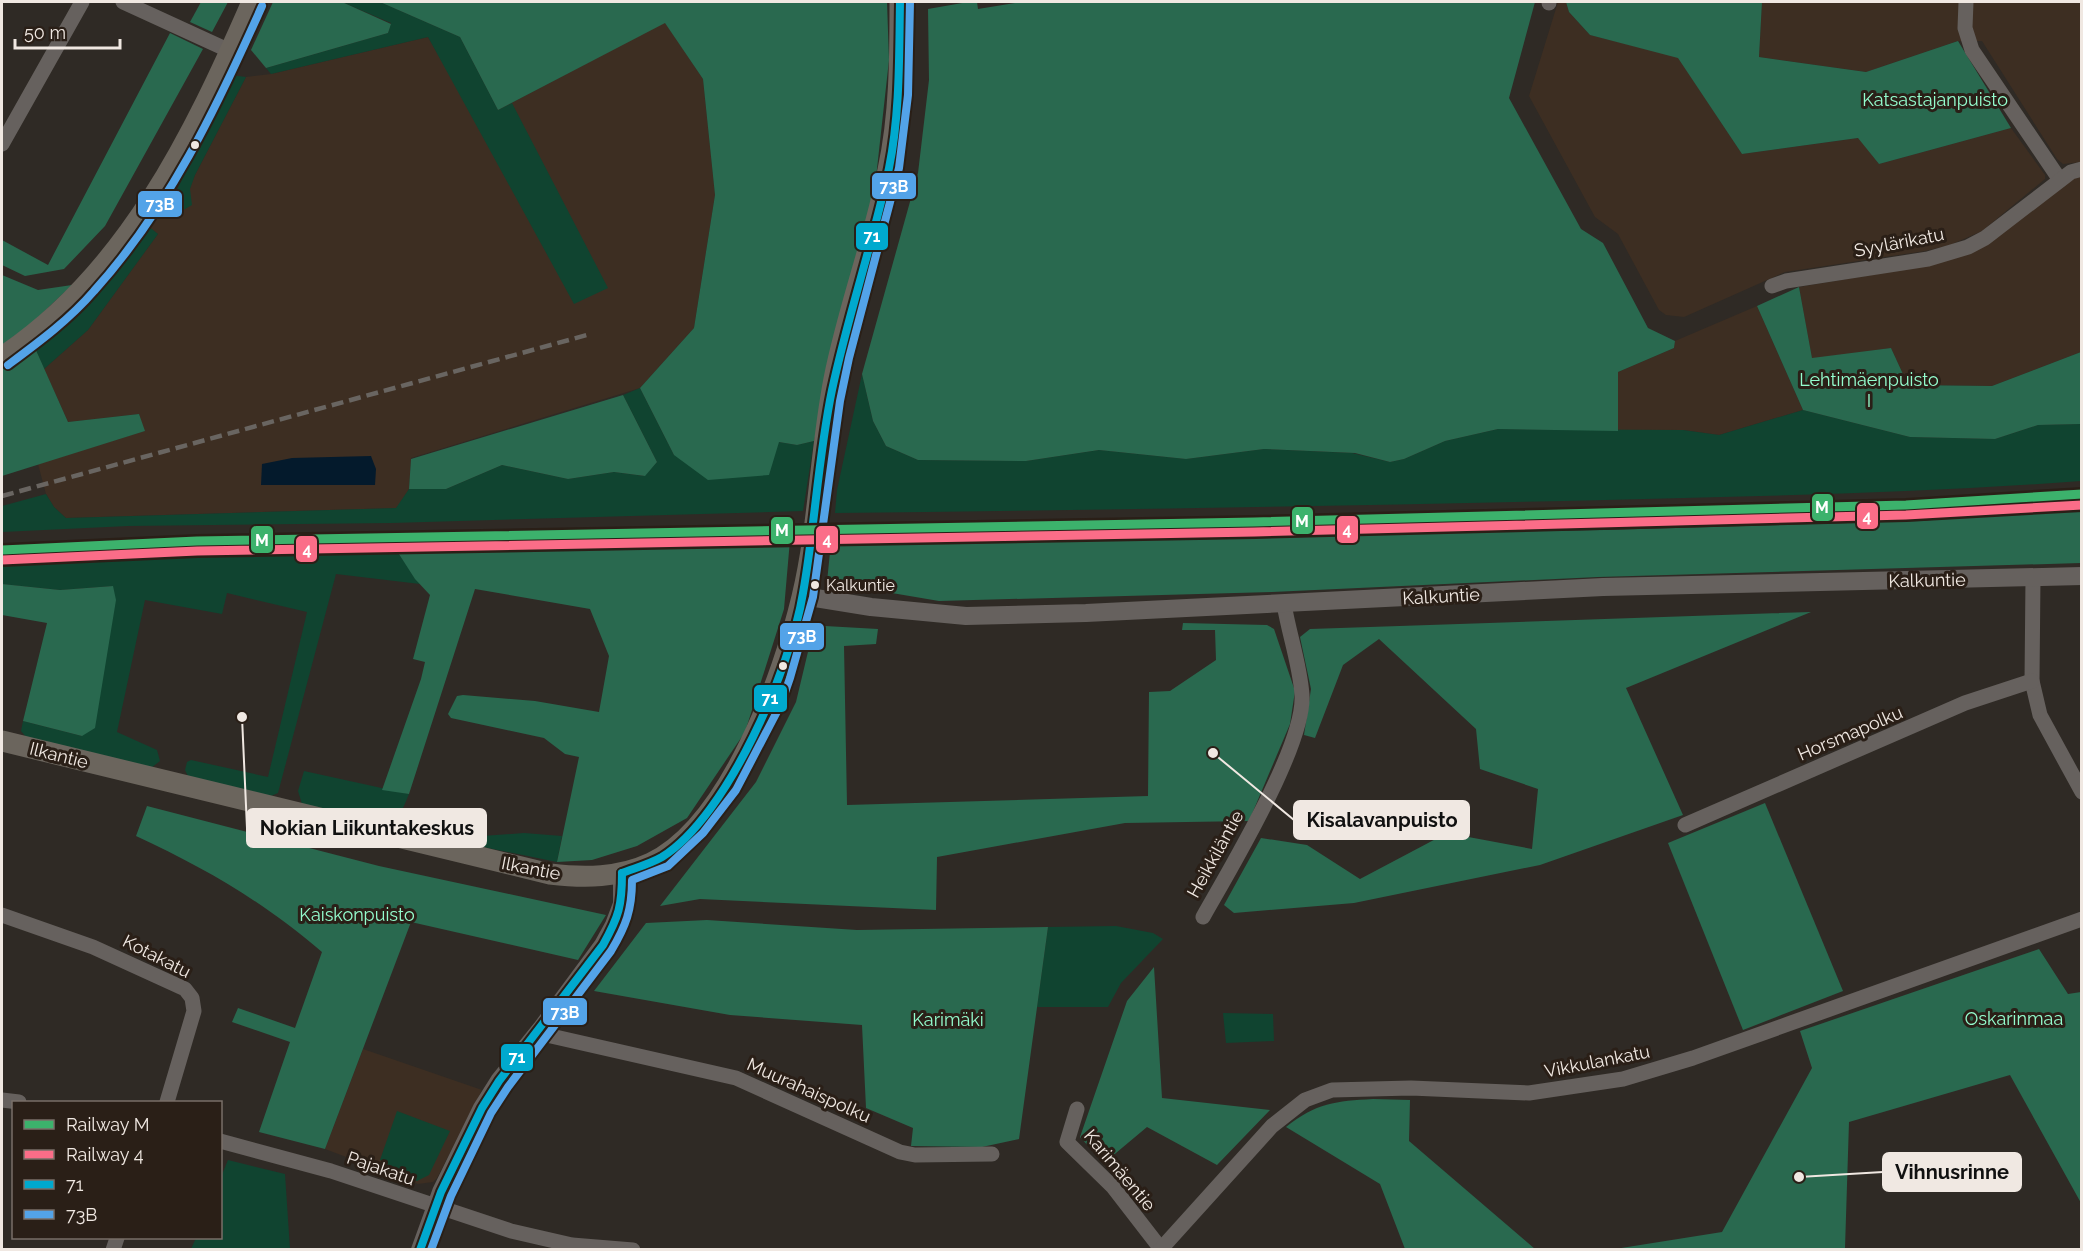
<svg xmlns="http://www.w3.org/2000/svg" width="2083" height="1251" viewBox="0 0 2083 1251" font-family="Raleway,sans-serif">
<style>
.built{fill:#3d2e22}
.green{fill:#104430}
.forest{fill:#29694f}
.water{fill:#041a2c}
.lines{fill:none;stroke-linecap:round;stroke-linejoin:round}
.minor{stroke:#66615e;stroke-width:15}
.tertiary{stroke:#66615e;stroke-width:18}
.secondary{stroke:#6b655d;stroke-width:21}
.rail{stroke:#696561;stroke-width:4.5;stroke-dasharray:12 6;stroke-linecap:butt}
.bus-1-casing{stroke:#2a1f17;stroke-width:12}
.bus-2-casing{stroke:#2a1f17;stroke-width:12}
.bus-1{stroke:#00a9ce;stroke-width:8}
.bus-2{stroke:#53a3e8;stroke-width:8}
.rail-1-casing{stroke:#2a1f17;stroke-width:14}
.rail-2-casing{stroke:#2a1f17;stroke-width:14}
.rail-1{stroke:#3cb26c;stroke-width:9}
.rail-2{stroke:#fb6d88;stroke-width:9}
.bus-dot{fill:#f0e8e2;stroke:#2a1f17;stroke-width:2}
.labels{text-anchor:middle;dominant-baseline:central;stroke-width:6;stroke-linejoin:round;paint-order:stroke}
.bus-label{font-size:16px;fill:#f0e8e2;stroke:#2a1f17;text-anchor:start}
.park-label{font-size:18px;fill:#94fdce;stroke:#2a1f17}
.street-label{font-size:18px;fill:#f0e8e2;stroke:#2a1f17}
.leader{fill:none;stroke:#f0e8e2;stroke-width:2}
.callout-dot{fill:#f0e8e2;stroke:#2a1f17;stroke-width:2}
.callout{fill:#f0e8e2;stroke:#f0e8e2;stroke-width:2}
.callout-label{font-size:20px;text-anchor:middle;font-weight:bold;fill:#111}
.line-badge{stroke:#2a1f17;stroke-width:2}
.badge-label{font-size:16px;text-anchor:middle;font-weight:bold;fill:#fff}
</style>
<rect width="100%" height="100%" fill="#2f2a25"/>
<g class="built">
<path d="M 1558,2 L 1566,2 L 1569,12 L 1590,35 L 1678,57 L 1742,154 L 1859,138 L 1879,164 L 2011,128 L 2045,175 L 2045,179 L 1982,231 L 1950,245 L 1925,251 L 1785,272 L 1684,317 L 1666,315 L 1659,310 L 1618,234 L 1595,217 L 1529,96 Z"/>
<path d="M 1762,2 L 2081,2 L 2081,162 L 2063,164 L 2057,159 L 1982,41 L 1958,41 L 1866,72 L 1759,57 Z"/>
<path d="M 665,22 L 703,79 L 715,195 L 694,328 L 640,388 L 411,458 L 409,489 L 397,508 L 66,518 L 54,507 L 46,494 L 38,464 L 144,431 L 139,414 L 68,422 L 44,369 L 88,330 L 158,234 L 148,226 L 169,201 L 180,212 L 195,175 L 246,77 L 271,74 L 428,37 L 477,121 Z"/>
<path d="M 2081,176 L 2081,352 L 1992,386 L 1908,385 L 1891,348 L 1812,359 L 1799,287 L 1931,265 L 2072,179 Z"/>
<path d="M 1757,306 L 1803,410 L 1719,435 L 1683,430 L 1618,431 L 1618,372 L 1674,348 L 1675,341 Z"/>
<path d="M 363,1049 L 482,1090 L 437,1178 L 433,1182 L 418,1184 L 325,1149 Z"/>
</g>
<g class="green">
<path d="M 342,2 L 380,2 L 460,37 L 498,110 L 512,103 L 608,288 L 574,304 L 428,37 L 271,74 L 266,68 L 388,33 L 391,23 Z"/>
<path d="M 230,75 L 246,77 L 195,175 L 190,189 L 192,205 L 180,212 L 169,201 L 176,192 Z"/>
<path d="M 148,226 L 158,234 L 88,330 L 44,369 L 35,348 L 78,310 Z"/>
<path d="M 862,374 L 873,421 L 886,446 L 918,460 L 1026,461 L 1099,450 L 1186,459 L 1264,449 L 1352,453 L 1390,462 L 1404,459 L 1445,441 L 1498,429 L 1683,430 L 1719,435 L 1803,410 L 1910,437 L 1995,439 L 2038,425 L 2081,424 L 2081,481 C 1923,493 1764,496 1606,500 C 1349,506 1092,510 835,513 L 837,490 Z"/>
<path d="M 640,388 L 674,455 L 779,442 L 797,445 L 814,441 L 803,511 L 391,523 L 128,526 L 2,532 L 2,506 L 46,494 L 54,507 L 66,518 L 396,508 L 409,489 L 446,489 L 502,465 L 568,479 L 614,472 L 644,476 L 657,462 L 623,395 Z"/>
<path d="M 397,551 L 420,584 L 336,574 L 278,793 L 271,796 L 188,776 L 185,770 L 187,762 L 191,760 L 268,777 L 307,612 L 227,593 L 222,614 L 145,600 L 117,732 L 157,750 L 160,761 L 151,768 L 26,737 L 21,731 L 23,721 L 82,736 L 113,586 L 60,590 L 2,584 L 2,563 L 121,556 Z"/>
<path d="M 304,771 L 409,794 C 402,811 399,821 380,823 L 302,804 L 298,791 Z"/>
<path d="M 524,833 L 562,836 L 557,862 L 483,847 L 482,836 Z"/>
<path d="M 1116,926 L 1153,933 L 1163,939 L 1121,983 L 1108,1007 L 1037,1007 L 1048,927 Z"/>
<path d="M 1223,1013 L 1273,1014 L 1274,1041 L 1226,1043 Z"/>
<path d="M 397,1111 L 450,1131 L 429,1175 L 417,1181 L 385,1168 L 388,1163 L 380,1160 Z"/>
<path d="M 228,1160 L 285,1174 L 290,1249 L 191,1249 L 196,1238 L 220,1238 L 221,1177 Z"/>
</g>
<g class="forest">
<path d="M 201,2 L 228,2 L 212,32 L 190,22 Z"/>
<path d="M 273,2 L 342,2 L 391,24 L 388,33 L 266,68 L 251,50 Z"/>
<path d="M 380,2 L 887,2 L 889,60 L 873,205 L 814,441 L 797,445 L 779,442 L 769,475 L 708,480 L 674,455 L 640,388 L 694,328 L 715,195 L 703,79 L 665,23 L 498,110 L 460,37 Z"/>
<path d="M 968,2 L 977,2 L 978,9 L 1021,2 L 1535,2 L 1509,98 L 1581,229 L 1603,243 L 1648,328 L 1675,341 L 1674,348 L 1618,372 L 1618,431 L 1498,429 L 1445,441 L 1404,459 L 1390,462 L 1355,453 L 1264,449 L 1186,459 L 1099,450 L 1026,461 L 918,460 L 886,446 L 873,421 L 862,374 L 918,173 L 929,80 L 928,9 Z"/>
<path d="M 1566,2 L 1762,2 L 1759,57 L 1866,72 L 1958,41 L 2011,128 L 1879,164 L 1858,138 L 1742,154 L 1678,58 L 1590,35 L 1569,12 Z"/>
<path d="M 170,33 L 203,49 L 105,226 L 64,269 L 25,276 L 2,265 L 2,240 L 48,265 Z"/>
<path d="M 2,275 L 38,290 L 72,285 L 31,324 L 2,345 Z"/>
<path d="M 1799,287 L 1812,358 L 1891,348 L 1908,385 L 1992,386 L 2081,352 L 2081,424 L 2038,425 L 1995,439 L 1910,437 L 1803,410 L 1757,306 Z"/>
<path d="M 35,348 L 68,422 L 139,414 L 145,431 L 2,476 L 2,368 Z"/>
<path d="M 623,395 L 657,462 L 645,476 L 614,472 L 568,479 L 502,465 L 446,489 L 409,489 L 411,459 Z"/>
<path d="M 2081,508 L 2081,563 L 1598,577 L 1272,592 L 939,601 L 827,582 L 831,542 L 1605,530 L 1919,521 Z"/>
<path d="M 790,540 L 784,609 L 745,732 L 687,818 L 637,846 L 592,860 L 557,862 L 579,757 L 565,754 L 544,738 L 451,718 L 448,714 L 457,696 L 463,695 L 535,701 L 599,712 L 609,656 L 590,609 L 475,589 L 409,794 L 382,790 L 421,679 L 425,662 L 413,659 L 430,595 L 415,579 L 397,551 Z"/>
<path d="M 2,584 L 60,590 L 113,586 L 116,600 L 95,728 L 82,736 L 23,721 L 47,623 L 2,615 Z"/>
<path d="M 1811,612 L 1626,688 L 1683,815 L 1540,865 L 1354,903 L 1234,913 L 1224,905 L 1261,838 L 1307,845 L 1360,879 L 1447,833 L 1532,849 L 1538,789 L 1480,769 L 1476,729 L 1379,639 L 1343,665 L 1315,738 L 1304,735 L 1311,689 L 1300,637 L 1310,629 Z"/>
<path d="M 1183,623 L 1267,625 L 1274,629 L 1295,691 L 1290,724 L 1249,821 L 1125,823 L 937,857 L 936,910 L 700,899 L 660,906 L 756,782 L 796,702 L 812,635 L 825,626 L 878,629 L 876,644 L 844,646 L 847,805 L 1148,796 L 1149,692 L 1170,691 L 1216,660 L 1215,630 L 1182,630 Z"/>
<path d="M 1765,803 L 1843,991 L 1743,1030 L 1668,843 Z"/>
<path d="M 147,806 L 379,866 L 606,915 L 578,960 L 411,922 L 325,1149 L 259,1132 L 290,1042 L 232,1022 L 238,1008 L 295,1028 L 322,952 C 262,901 207,869 136,836 Z"/>
<path d="M 707,920 L 857,930 L 1048,927 L 1019,1139 L 982,1147 L 911,1146 L 913,1128 L 866,1108 L 862,1025 L 730,1015 L 594,991 L 646,923 Z"/>
<path d="M 2039,949 L 2068,994 L 2081,992 L 2081,1203 L 2010,1075 L 1849,1122 L 1845,1248 L 1848,1249 L 1615,1249 L 1722,1232 L 1812,1068 L 1800,1031 Z"/>
<path d="M 1154,967 L 1162,1098 L 1270,1110 L 1217,1165 L 1147,1127 L 1104,1163 L 1080,1137 L 1127,1001 Z"/>
<path d="M 1373,1099 L 1410,1100 L 1409,1141 L 1535,1249 L 1405,1249 L 1380,1184 L 1286,1127 C 1316,1103 1336,1101 1373,1099 Z"/>
</g>
<path class="water" d="M 371,456 L 376,469 L 375,485 L 261,485 L 262,464 L 292,458 Z"/>
<g class="lines">
<g class="minor">
<path d="M 123,2 L 230,51"/>
<path d="M 1966,2 L 1965,28 L 1972,50 L 2060,180"/>
<path d="M 1549,3 L 1549,2"/>
<path d="M 2,144 L 82,2"/>
<path d="M 1772,286 L 1786,281 L 1928,259 L 1968,247 L 1985,238 L 2071,172 L 2082,169"/>
<path d="M 2033,577 L 2032,681 L 2040,715 L 2082,792"/>
<path d="M 1685,825 L 1965,703 L 2032,681"/>
<path d="M 2,915 L 93,947 L 185,989 L 192,998 L 194,1011 L 167,1102"/>
<path d="M 1203,917 C 1230,869 1305,745 1302,695 C 1300,665 1289,634 1284,604"/>
<path d="M 541,1029 L 551,1036 L 736,1078 L 900,1152 L 915,1155 L 992,1154"/>
<path d="M 2,1100 L 19,1102"/>
<path d="M 1077,1109 L 1067,1142 L 1113,1187 L 1161,1249"/>
<path d="M 220,1141 L 331,1171 L 511,1231 L 572,1245 L 633,1250"/>
<path d="M 113,1250 L 117,1238"/>
<path d="M 1160,1250 L 1272,1126 L 1305,1100 L 1332,1090 L 1411,1088 L 1529,1093 L 1623,1079 L 1693,1058 L 2082,919"/>
</g>
<g class="tertiary">
<path d="M 803,596 L 871,607 L 966,616 L 1086,613 L 1603,587 L 2082,576"/>
<path d="M 420,1250 L 441,1192 L 482,1108 L 499,1081 L 541,1029 L 603,945 L 614,925 L 622,904 L 622,873"/>
</g>
<g class="secondary">
<path d="M 2,357 C 127,274 194,135 252,2"/>
<path d="M 2,741 L 550,874 C 584,878 619,878 651,863 C 730,825 783,677 802,597 C 819,526 820,451 834,379 C 848,308 874,241 888,170 C 900,115 900,58 900,2"/>
</g>
<path class="rail" d="M 2,496 L 587,335"/>
<defs>
<g id="bus-1">
<path d="M 622,873 C 635,868 650,864 662,857 C 728,816 791,667 803,593 C 815,526 818,457 832,390 C 848,315 873,243 889,168 C 900,114 899,57 900,2"/>
<path d="M 420,1250 L 441,1192 L 482,1108 L 499,1081 L 603,945 C 619,916 622,906 622,873"/>
</g>
<g id="bus-2">
<path d="M 8,365 C 39,342 69,320 94,291 C 169,208 217,107 262,6"/>
<path d="M 431,1250 L 451,1196 L 491,1113 L 508,1087 L 611,951 C 626,926 632,910 632,880 L 668,866 L 703,833 L 736,790 L 781,704 L 790,678 L 813,597 L 840,401 L 849,358 L 899,168 L 908,95 L 910,2"/>
</g>
</defs>
<use href="#bus-1" class="bus-1-casing"/>
<use href="#bus-2" class="bus-2-casing"/>
<use href="#bus-1" class="bus-1"/>
<use href="#bus-2" class="bus-2"/>
<defs>
<path id="rail-1" d="M 2,550 L 197,541 L 1255,522 L 1906,505 L 2082,494"/>
<path id="rail-2" d="M 2,560 L 197,551 L 1255,532 L 1906,515 L 2082,505"/>
</defs>
<use href="#rail-1" class="rail-1-casing"/>
<use href="#rail-2" class="rail-2-casing"/>
<use href="#rail-1" class="rail-1"/>
<use href="#rail-2" class="rail-2"/>
</g>
<g class="bus-dot">
<circle cx="195" cy="145" r="5"/>
<circle cx="815" cy="585" r="5"/>
<circle cx="783" cy="666" r="5"/>
</g>
<g class="labels">
<g class="bus-label">
<text x="826" y="585">Kalkuntie</text>
</g>
<g class="park-label">
<text x="1935" y="99">Katsastajanpuisto</text>
<text x="1869" y="379">Lehtimäenpuisto<tspan x="1869" dy="21">I</tspan></text>
<text x="357" y="914">Kaiskonpuisto</text>
<text x="2014" y="1018">Oskarinmaa</text>
<text x="948" y="1019">Karimäki</text>
</g>
<g class="street-label">
<text transform="translate(1899 242) rotate(-11)">Syylärikatu</text>
<text transform="translate(1927 580) rotate(-1)">Kalkuntie</text>
<text transform="translate(1441 596) rotate(-3)">Kalkuntie</text>
<text transform="translate(1850 733) rotate(-23)">Horsmapolku</text>
<text transform="translate(59 755) rotate(14)">Ilkantie</text>
<text transform="translate(1215 854) rotate(-61)">Heikkiläntie</text>
<text transform="translate(531 868) rotate(11)">Ilkantie</text>
<text transform="translate(157 956) rotate(27)">Kotakatu</text>
<text transform="translate(1597 1061) rotate(-11)">Vikkulankatu</text>
<text transform="translate(809 1090) rotate(24)">Muurahaispolku</text>
<text transform="translate(381 1168) rotate(19)">Pajakatu</text>
<text transform="translate(1120 1170) rotate(50)">Karimäentie</text>
</g>
</g>
<path class="leader" d="M1213 753L1294 820M242 717L247 828M1799 1177L1883 1172"/>
<g class="callout-dot">
<circle cx="1213" cy="753" r="6"/>
<circle cx="242" cy="717" r="6"/>
<circle cx="1799" cy="1177" r="6"/>
</g>
<g class="callout">
<rect x="1294" y="801" width="175" height="38" rx="6"/>
<rect x="247" y="809" width="239" height="38" rx="6"/>
<rect x="1883" y="1153" width="138" height="38" rx="6"/>
</g>
<g class="callout-label">
<text x="1382" y="827">Kisalavanpuisto</text>
<text x="367" y="835">Nokian Liikuntakeskus</text>
<text x="1952" y="1179">Vihnusrinne</text>
</g>
<g class="line-badge">
<rect x="871" y="172" width="46" height="28" rx="6" fill="#53a3e8"/>
<rect x="137" y="190" width="46" height="28" rx="6" fill="#53a3e8"/>
<rect x="855" y="222" width="34" height="29" rx="6" fill="#00a9ce"/>
<rect x="1811" y="493" width="23" height="29" rx="6" fill="#3cb26c"/>
<rect x="1856" y="502" width="23" height="28" rx="6" fill="#fb6d88"/>
<rect x="1291" y="506" width="23" height="29" rx="6" fill="#3cb26c"/>
<rect x="1336" y="515" width="23" height="29" rx="6" fill="#fb6d88"/>
<rect x="770" y="516" width="24" height="29" rx="6" fill="#3cb26c"/>
<rect x="815" y="525" width="24" height="29" rx="6" fill="#fb6d88"/>
<rect x="250" y="525" width="24" height="29" rx="6" fill="#3cb26c"/>
<rect x="295" y="535" width="23" height="28" rx="6" fill="#fb6d88"/>
<rect x="779" y="622" width="46" height="29" rx="6" fill="#53a3e8"/>
<rect x="753" y="684" width="35" height="29" rx="6" fill="#00a9ce"/>
<rect x="542" y="997" width="46" height="29" rx="6" fill="#53a3e8"/>
<rect x="500" y="1043" width="34" height="29" rx="6" fill="#00a9ce"/>
</g>
<g class="badge-label">
<text x="894" y="192">73B</text>
<text x="160" y="210">73B</text>
<text x="872" y="242">71</text>
<text x="1822" y="513">M</text>
<text x="1867" y="522">4</text>
<text x="1302" y="527">M</text>
<text x="1347" y="535">4</text>
<text x="782" y="536">M</text>
<text x="827" y="545">4</text>
<text x="262" y="546">M</text>
<text x="307" y="555">4</text>
<text x="802" y="642">73B</text>
<text x="770" y="704">71</text>
<text x="565" y="1018">73B</text>
<text x="517" y="1063">71</text>
</g>
<rect width="2083" height="1251" fill="none" stroke="#f0e8e2" stroke-width="6"/>
<rect x="12" y="1101" width="210" height="138" fill="#2a1f17" stroke="#796f68" stroke-width="1.5"/>
<rect x="24" y="1120" width="30" height="9" fill="#3cb26c" stroke="#796f68" stroke-width="1.5"/>
<text x="66" y="1131" font-size="18" fill="#f0e8e2">Railway M</text>
<rect x="24" y="1150" width="30" height="9" fill="#fb6d88" stroke="#796f68" stroke-width="1.5"/>
<text x="66" y="1161" font-size="18" fill="#f0e8e2">Railway 4</text>
<rect x="24" y="1180" width="30" height="9" fill="#00a9ce" stroke="#796f68" stroke-width="1.5"/>
<text x="66" y="1191" font-size="18" fill="#f0e8e2">71</text>
<rect x="24" y="1210" width="30" height="9" fill="#53a3e8" stroke="#796f68" stroke-width="1.5"/>
<text x="66" y="1221" font-size="18" fill="#f0e8e2">73B</text>
<path d="M15 39v9h105v-9" fill="none" stroke="#f0e8e2" stroke-width="3"/>
<text x="24" y="39" font-size="18" fill="#f0e8e2" stroke="#2a1f17" stroke-width="4.5" paint-order="stroke">50 m</text>
</svg>
